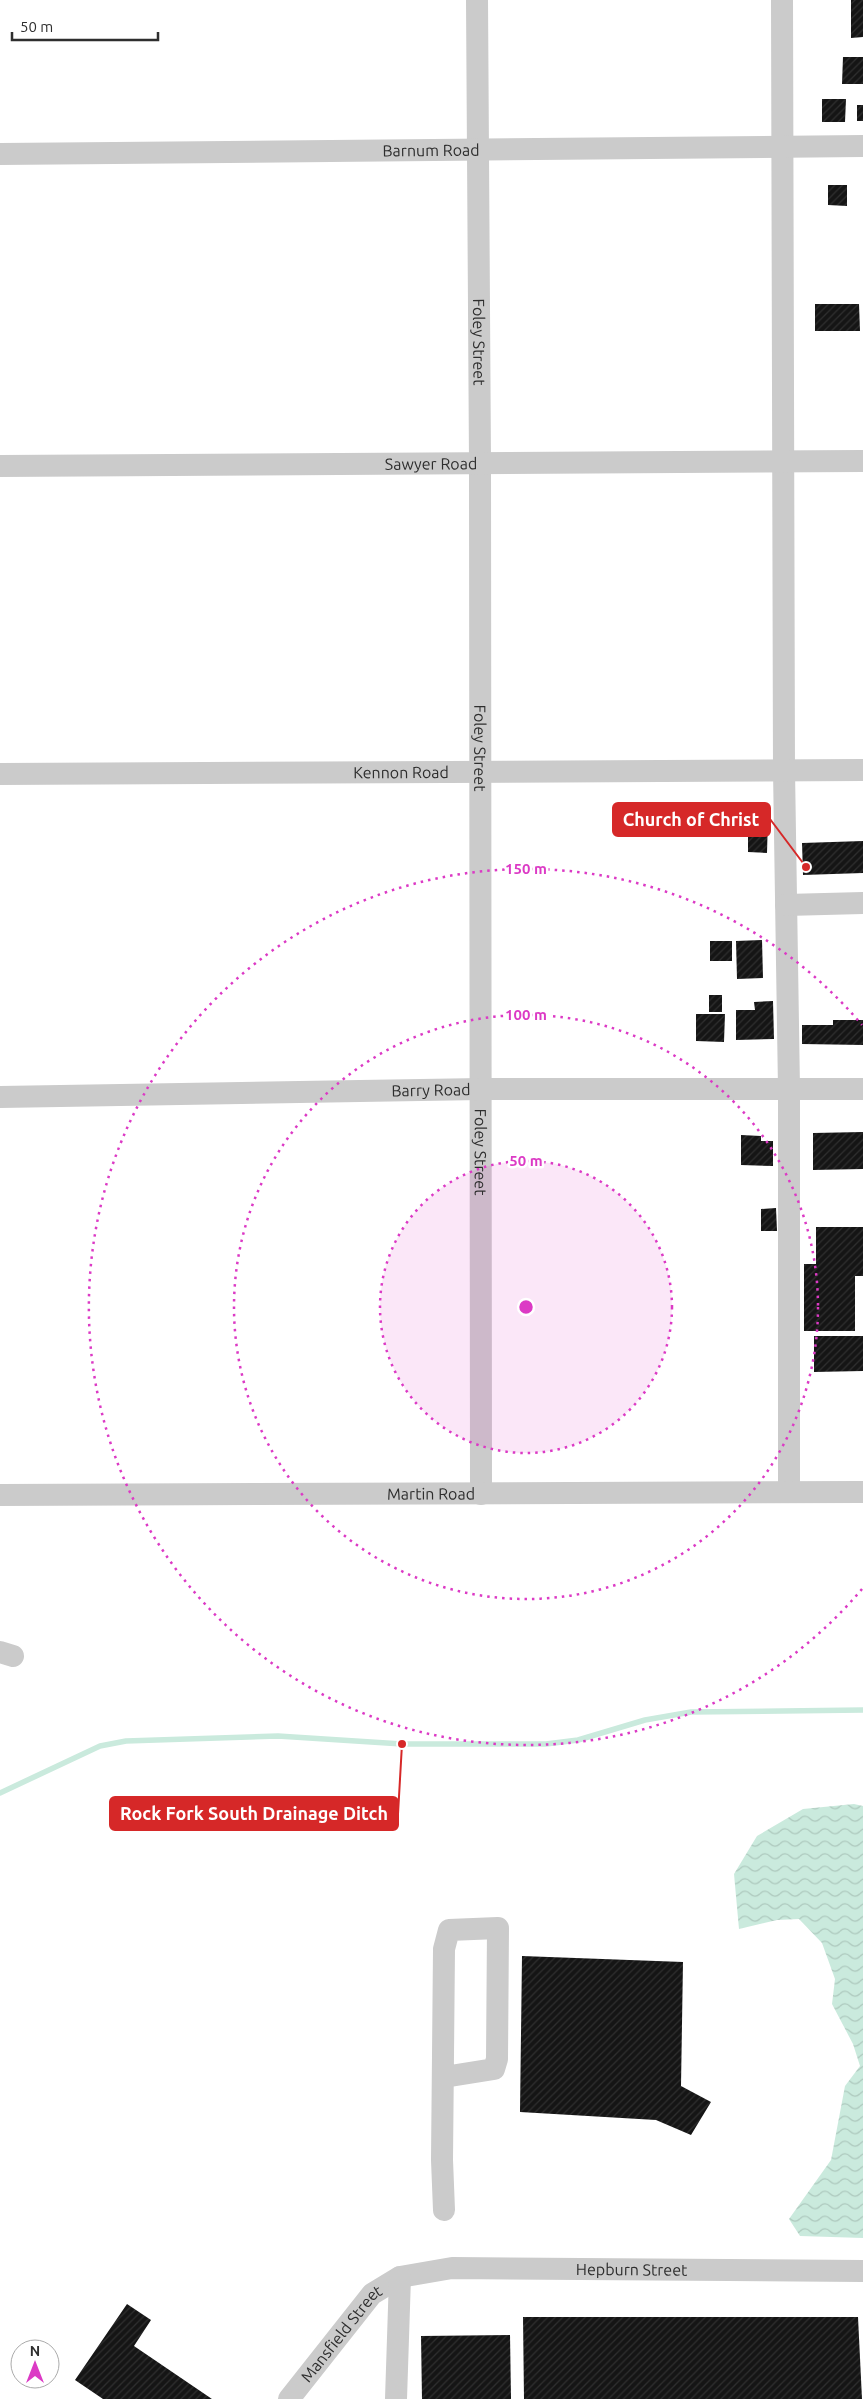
<svg xmlns="http://www.w3.org/2000/svg" width="863" height="2399" viewBox="0 0 863 2399" font-family="Ubuntu,sans-serif">
<style>
.water{fill:url(#water-waves)}
.lines{fill:none;stroke-linecap:round;stroke-linejoin:round}
.stream{stroke:#caeadd;stroke-width:5.5}
.building{fill:url(#building-hatch)}
.minor{stroke:#cbcbcb;stroke-width:22}
.ring{fill:none;stroke:#dc3ac5;stroke-width:2.5;stroke-dasharray:2.5 5}
.labels{text-anchor:middle;dominant-baseline:central;stroke-width:5;stroke-linejoin:round;paint-order:stroke}
.street-label{font-size:16px;fill:#2e2e2e;stroke:#fff}
.centre{fill:#dc3ac5;stroke:#fff;stroke-width:2.5}
.ring-label{font-size:15px;text-anchor:middle;font-weight:bold;fill:#dc3ac5;stroke:#fff;stroke-width:5;stroke-linejoin:round;paint-order:stroke}
.leader{fill:none;stroke:#d62828;stroke-width:2}
.callout-dot{fill:#d62828;stroke:#fff;stroke-width:2}
.callout{fill:#d62828;stroke:#d62828;stroke-width:2}
.callout-label{font-size:18px;text-anchor:middle;font-weight:bold;fill:#fff}
</style>
<defs>
<pattern id="water-waves" width="16" height="10" patternUnits="userSpaceOnUse" patternTransform="scale(1.25)"><rect width="16" height="10" fill="#caeadd"/><path d="M0 5q4-4 8 0t8 0" fill="none" stroke="#aec9be"/></pattern>
<pattern id="building-hatch" width="6" height="6" patternUnits="userSpaceOnUse" patternTransform="scale(1.25)"><rect width="6" height="6" fill="#151515"/><path d="M-1 1l2-2M0 6l6-6M5 7l2-2" fill="none" stroke="#2f2f2f"/></pattern>
</defs>
<rect width="100%" height="100%" fill="#fff"/>
<path class="water" d="M 854,1804 L 863,1806 L 863,2238 L 800,2236 L 789,2219 L 831,2160 L 845,2086 L 860,2066 L 853,2044 L 832,2004 L 835,1979 L 822,1943 L 799,1919 L 777,1920 L 739,1929 L 734,1874 L 757,1836 L 803,1809 Z"/>
<g class="lines">
<path class="stream" d="M 0,1793 L 100,1746 L 126,1741 L 278,1736 L 402,1744 L 546,1744 L 578,1740 L 645,1720 L 691,1712 L 863,1710"/>
</g>
<g class="building">
<path d="M 851,0 L 863,0 L 863,37 L 851,38 Z"/>
<path d="M 843,57 L 863,57 L 863,84 L 842,84 Z"/>
<path d="M 822,99 L 846,99 L 845,122 L 822,122 Z"/>
<rect x="857" y="105" width="6" height="16"/>
<path d="M 828,185 L 847,185 L 847,206 L 828,205 Z"/>
<path d="M 815,304 L 859,304 L 860,331 L 815,331 Z"/>
<path d="M 748,816 L 768,817 L 767,853 L 748,852 Z"/>
<path d="M 863,841 L 863,873 L 803,875 L 802,843 Z"/>
<path d="M 762,940 L 763,978 L 737,979 L 736,941 Z"/>
<rect x="710" y="941" width="22" height="20"/>
<rect x="709" y="995" width="13" height="17"/>
<path d="M 773,1001 L 774,1039 L 736,1040 L 736,1010 L 755,1010 L 754,1002 Z"/>
<path d="M 696,1014 L 725,1014 L 724,1042 L 696,1041 Z"/>
<path d="M 833,1020 L 863,1020 L 863,1045 L 802,1044 L 802,1025 L 833,1025 Z"/>
<path d="M 863,1132 L 863,1169 L 813,1170 L 813,1133 Z"/>
<path d="M 741,1135 L 761,1136 L 761,1141 L 773,1141 L 773,1166 L 741,1165 Z"/>
<path d="M 776,1208 L 777,1231 L 761,1231 L 761,1209 Z"/>
<path d="M 816,1227 L 863,1227 L 863,1276 L 855,1276 L 855,1331 L 804,1331 L 804,1264 L 816,1264 Z"/>
<path d="M 814,1336 L 863,1336 L 863,1371 L 814,1372 Z"/>
<path d="M 522,1956 L 683,1962 L 681,2086 L 711,2102 L 691,2135 L 656,2120 L 520,2112 Z"/>
<path d="M 127,2304 L 151,2320 L 134,2346 L 212,2399 L 103,2399 L 75,2380 Z"/>
<path d="M 523,2317 L 858,2317 L 862,2399 L 524,2399 Z"/>
<path d="M 510,2335 L 511,2399 L 422,2399 L 421,2336 Z"/>
</g>
<g class="lines">
<g class="minor">
<path id="s1" d="M 477,0 L 480,462 L 481,1494"/>
<path d="M 782,0 L 784,770 L 789,1089 L 789,1491"/>
<path id="s2" d="M 0,154 L 863,146"/>
<path id="s3" d="M 0,466 L 863,461"/>
<path id="s4" d="M 0,774 L 863,770"/>
<path d="M 786,905 L 863,903"/>
<path id="s5" d="M 0,1097 L 481,1089 L 863,1089"/>
<path id="s6" d="M 0,1495 L 863,1492"/>
<path d="M 0,1652 L 13,1656"/>
<path d="M 444,2077 L 494,2069 L 497,2059 L 498,1928 L 449,1930 L 444,1949 L 442,2160 L 444,2210"/>
<path id="s7" d="M 289,2399 L 372,2294 L 400,2277 L 452,2268 L 863,2271"/>
<path d="M 396,2399 L 400,2277"/>
</g>
</g>
<circle cx="526" cy="1307" r="146" fill="#dc3ac5" fill-opacity=".12"/>
<g class="ring">
<circle cx="526" cy="1307" r="146"/>
<circle cx="526" cy="1307" r="292"/>
<path d="M862 1589A438 438 0 1 1 862 1025"/>
</g>
<g class="labels">
<g class="street-label">
<text stroke="none"><textPath href="#s2" startOffset="431">Barnum Road</textPath></text>
<text stroke="none"><textPath href="#s1" startOffset="342">Foley Street</textPath></text>
<text stroke="none"><textPath href="#s3" startOffset="431">Sawyer Road</textPath></text>
<text stroke="none"><textPath href="#s1" startOffset="748">Foley Street</textPath></text>
<text stroke="none"><textPath href="#s4" startOffset="401">Kennon Road</textPath></text>
<text stroke="none"><textPath href="#s5" startOffset="431">Barry Road</textPath></text>
<text stroke="none"><textPath href="#s1" startOffset="1152">Foley Street</textPath></text>
<text stroke="none"><textPath href="#s6" startOffset="431">Martin Road</textPath></text>
<text stroke="none"><textPath href="#s7" startOffset="399">Hepburn Street</textPath></text>
<text stroke="none"><textPath href="#s7" startOffset="84">Mansfield Street</textPath></text>
</g>
</g>
<circle cx="526" cy="1307" r="8" class="centre"/>
<g class="ring-label">
<text x="526" y="874">150 m</text>
<text x="526" y="1020">100 m</text>
<text x="526" y="1166">50 m</text>
</g>
<path class="leader" d="M806 867L770 819M402 1744L398 1814"/>
<g class="callout-dot">
<circle cx="806" cy="867" r="5"/>
<circle cx="402" cy="1744" r="5"/>
</g>
<g class="callout">
<rect x="613" y="803" width="157" height="33" rx="5"/>
<rect x="110" y="1797" width="288" height="33" rx="5"/>
</g>
<g class="callout-label">
<text x="691" y="826">Church of Christ</text>
<text x="254" y="1820">Rock Fork South Drainage Ditch</text>
</g>
<g transform="translate(35 2364)"><circle r="24" fill="#ffffff" stroke="#ababab"/>
<path d="M0-4L9 19L0 12L-9 19Z" fill="#dc3ac5"/>
<text y="-8" font-size="14" font-weight="bold" text-anchor="middle" fill="#2e2e2e">N</text>
</g>
<path d="M12 32v8h146v-8" fill="none" stroke="#2e2e2e" stroke-width="2.5"/>
<text x="20" y="32" font-size="15" fill="#2e2e2e" stroke="#ffffff" stroke-width="4" paint-order="stroke">50 m</text>
</svg>
